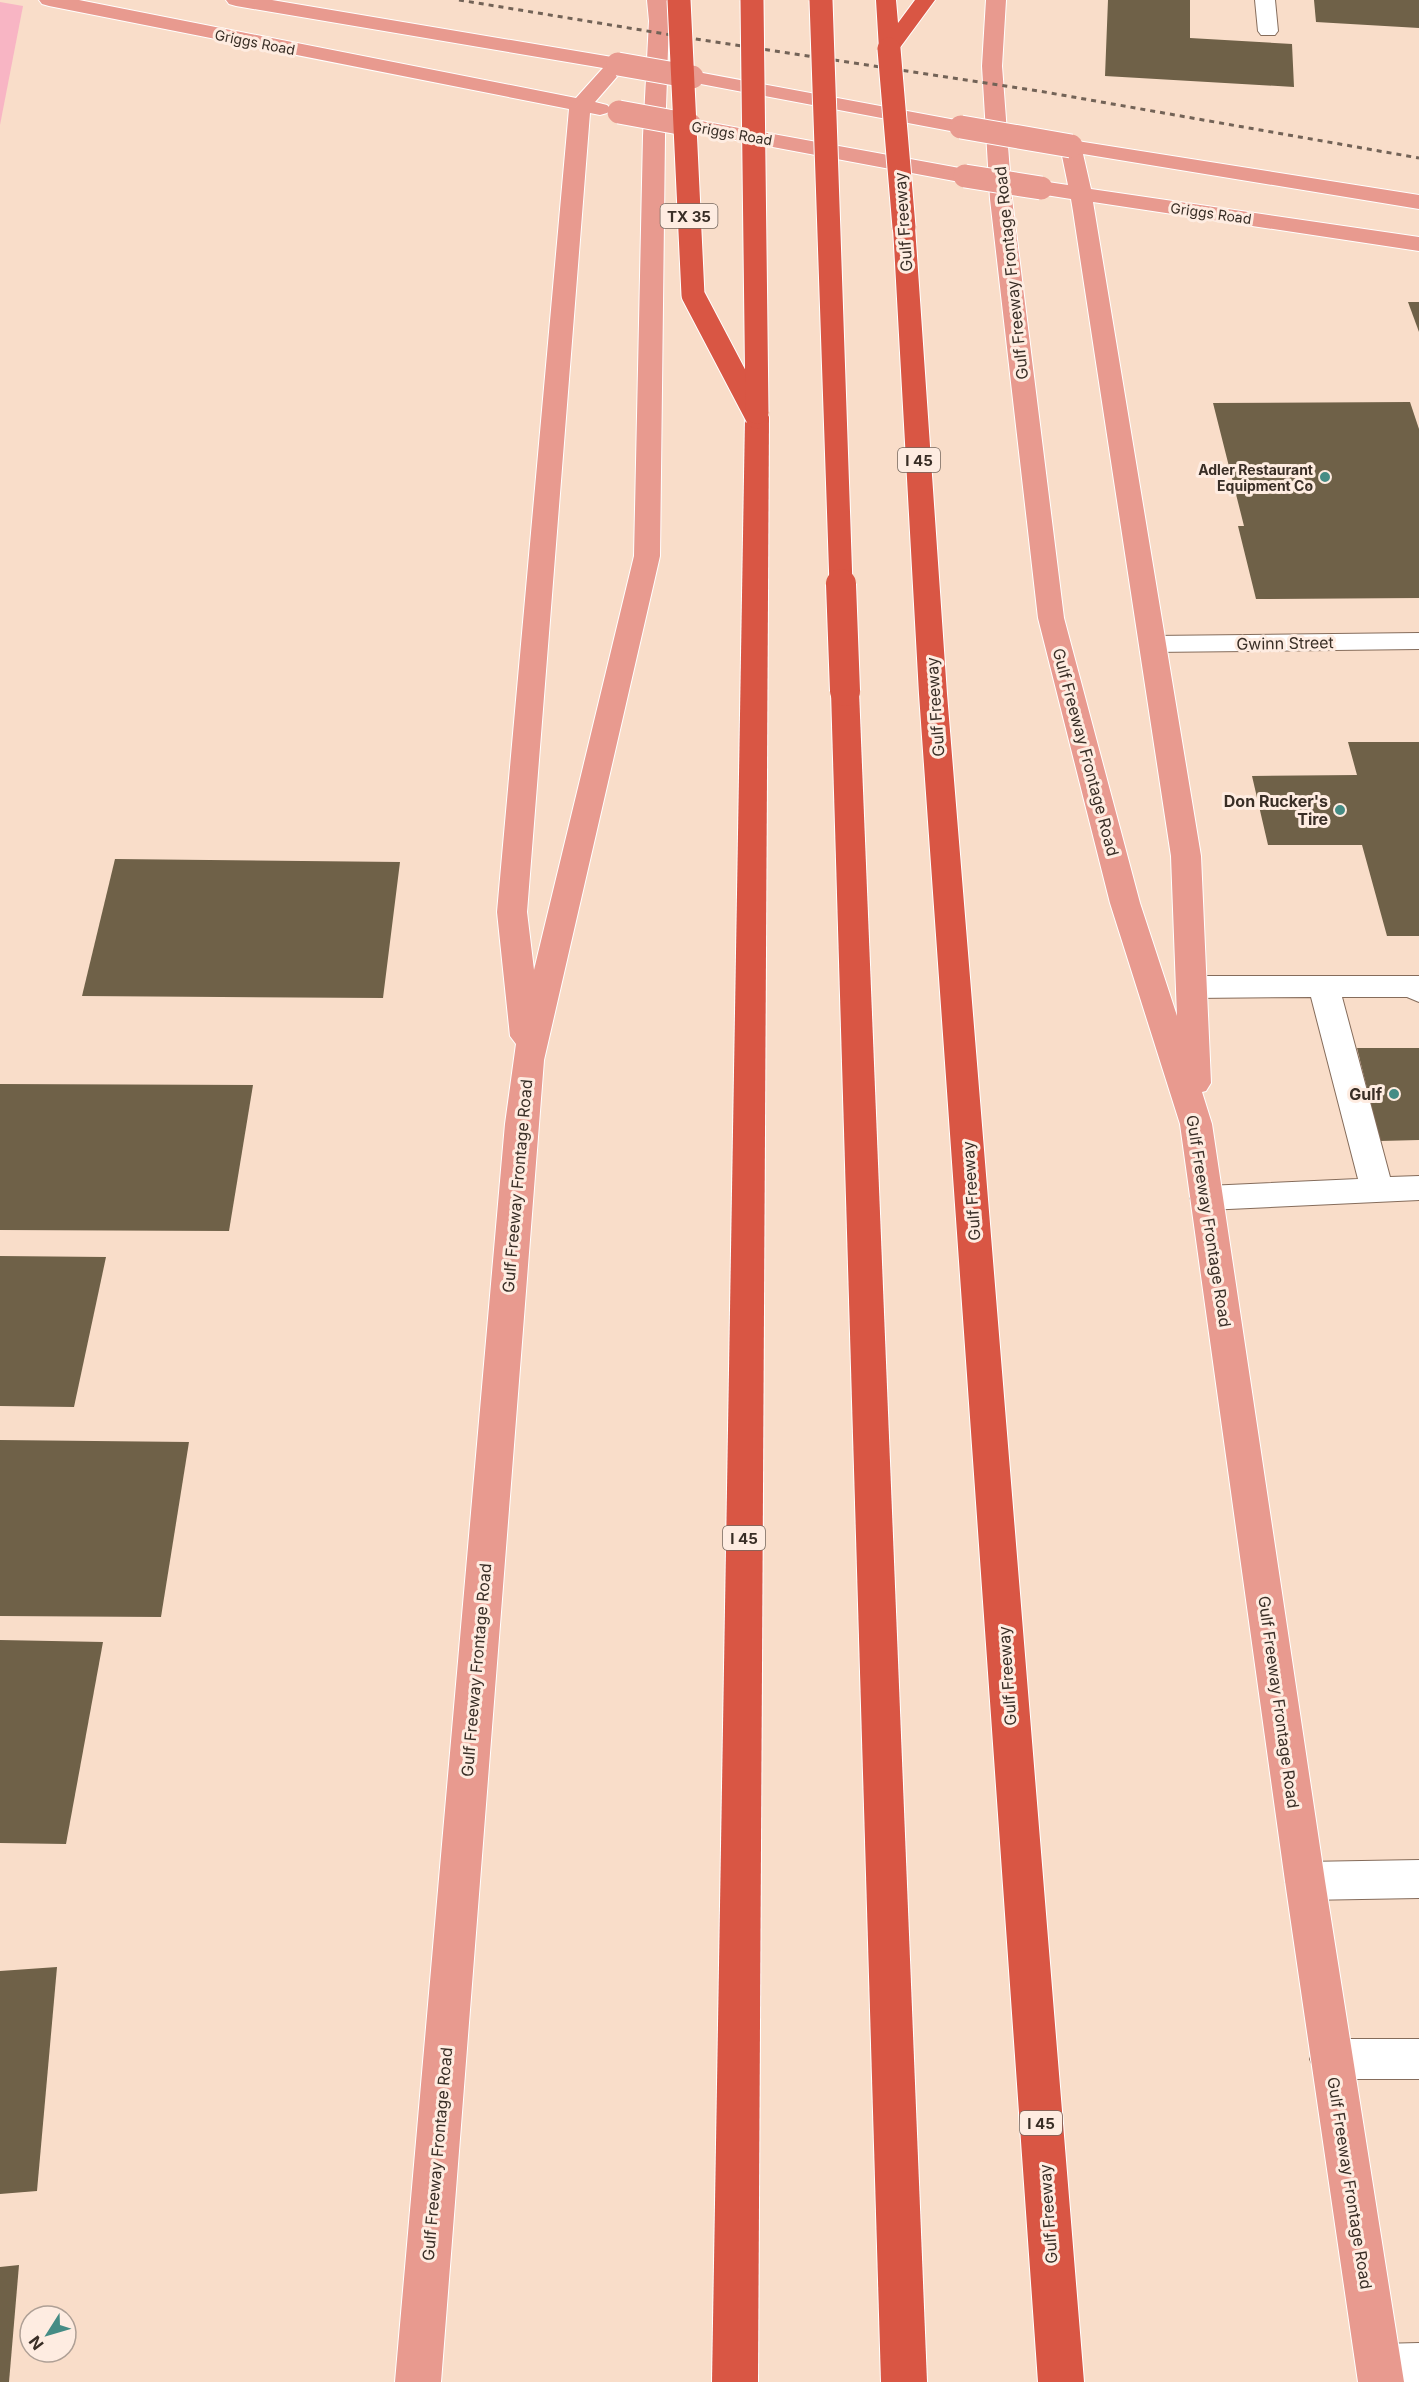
<svg xmlns="http://www.w3.org/2000/svg" width="1419" height="2382" viewBox="0 0 1419 2382" font-family="Inter,sans-serif">
<style>
.green{fill:#f8b5c4}
.building{fill:#6f6148}
.lines{fill:none;stroke-linecap:round;stroke-linejoin:round}
.minor-casing{stroke:#856c5b;stroke-width:2}
.major-casing{stroke:#fff;stroke-width:2}
.highway-casing{stroke:#fff;stroke-width:2}
.minor{fill:#fff;fill-rule:evenodd}
.major{fill:#e89a8f;fill-rule:evenodd}
.highway{fill:#d95644;fill-rule:evenodd}
.rail{stroke:#736357;stroke-width:3;stroke-dasharray:5 5;stroke-linecap:butt}
.major-bridge-casing{stroke:#fff;stroke-width:25;stroke-linecap:butt}
.highway-bridge-far1-casing{stroke:#fff;stroke-width:25;stroke-linecap:butt}
.highway-bridge-casing{stroke:#fff;stroke-width:32;stroke-linecap:butt}
.major-bridge{stroke:#e89a8f;stroke-width:23}
.highway-bridge-far1{stroke:#d95644;stroke-width:23}
.highway-bridge{stroke:#d95644;stroke-width:30}
.poi-dot{fill:#458c85;stroke:#feece1;stroke-width:2}
.labels{text-anchor:middle;dominant-baseline:central;stroke-width:6;stroke-linejoin:round;paint-order:stroke}
.far-street-label{font-size:14px;fill:#392e26;stroke:#feece1}
.far-poi-label{font-size:14px;font-weight:bold;fill:#392e26;stroke:#feece1;text-anchor:end}
.shield{fill:#feece1;stroke:#74675e;stroke-width:1.5}
.shield-label{font-size:15px;font-weight:bold;fill:#392e26}
.street-label{font-size:16px;fill:#392e26;stroke:#feece1}
.poi-label{font-size:16px;font-weight:bold;fill:#392e26;stroke:#feece1;text-anchor:end}
</style>
<rect width="100%" height="100%" fill="#f9ddc9"/>
<path class="green" d="M 0,2 L 23,6 L 0,125 Z"/>
<g class="building">
<path d="M 1108,0 L 1190,0 L 1190,38 L 1292,44 L 1294,87 L 1105,76 Z"/>
<path d="M 1314,0 L 1419,0 L 1419,28 L 1316,22 Z"/>
<path d="M 1408,302 L 1419,302 L 1419,332 Z"/>
<path d="M 1410,402 L 1419,429 L 1419,598 L 1256,599 L 1238,526 L 1244,526 L 1213,403 Z"/>
<path d="M 1348,742 L 1419,742 L 1419,936 L 1387,936 L 1362,845 L 1268,845 L 1252,776 L 1357,775 Z"/>
<path d="M 115,859 L 400,862 L 383,998 L 82,996 Z"/>
<path d="M 1357,1048 L 1419,1048 L 1419,1140 L 1380,1141 Z"/>
<path d="M 0,1084 L 253,1085 L 229,1231 L 0,1230 Z"/>
<path d="M 0,1256 L 106,1257 L 74,1407 L 0,1406 Z"/>
<path d="M 0,1440 L 189,1442 L 161,1617 L 0,1616 Z"/>
<path d="M 0,1640 L 103,1642 L 66,1844 L 0,1843 Z"/>
<path d="M 57,1967 L 37,2191 L 0,2194 L 0,1971 Z"/>
<path d="M 19,2265 L 9,2382 L 0,2382 L 0,2267 Z"/>
</g>
<g class="lines">
<defs>
<g id="minor">
<path d="M 1255,0 L 1275,0 L 1278,31 L 1275,35 L 1261,35 L 1258,31 Z"/>
<path d="M 1419,633 L 1419,649 L 1152,652 L 1142,650 L 1139,644 L 1142,638 L 1152,636 Z"/>
<path d="M 1192,976 L 1419,976 L 1419,1002 L 1407,997 L 1342,997 L 1390,1177 L 1419,1176 L 1419,1200 L 1207,1210 L 1195,1207 L 1190,1198 L 1195,1189 L 1207,1186 L 1358,1179 L 1311,997 L 1192,998 L 1181,995 L 1177,987 L 1181,979 Z"/>
<path d="M 1419,1860 L 1419,1898 L 1305,1900 L 1291,1894 L 1285,1881 L 1291,1868 L 1305,1862 Z"/>
<path d="M 1331,2039 L 1419,2039 L 1419,2079 L 1331,2079 L 1316,2073 L 1310,2059 L 1316,2045 Z"/>
<path d="M 1419,2343 L 1419,2382 L 1362,2382 L 1356,2367 L 1363,2351 L 1379,2344 Z"/>
</g>
<g id="major">
<path d="M 39,0 L 79,0 L 576,98 L 603,68 L 236,6 L 229,4 L 226,0 L 272,0 L 618,58 L 625,60 L 628,64 L 595,102 L 607,105 L 611,109 L 607,113 L 600,115 L 590,113 L 527,912 L 534,970 L 634,556 L 643,136 L 649,21 L 647,0 L 667,0 L 669,21 L 665,136 L 660,556 L 544,1060 L 441,2382 L 395,2382 L 505,1124 L 516,1044 L 510,1036 L 497,912 L 569,109 L 49,6 L 42,4 Z"/>
<path d="M 986,0 L 1006,0 L 1002,66 L 1012,199 L 1064,618 L 1140,903 L 1177,1016 L 1171,856 L 1073,211 L 1071,199 L 1033,193 L 1030,188 L 1033,183 L 1041,181 L 1068,185 L 1060,146 L 1063,141 L 1071,140 L 1419,195 L 1419,209 L 1083,154 L 1091,189 L 1419,237 L 1419,251 L 1093,202 L 1201,856 L 1211,1083 L 1206,1091 L 1202,1092 L 1212,1124 L 1325,1881 L 1404,2382 L 1358,2382 L 1285,1881 L 1180,1124 L 1110,903 L 1038,618 L 990,199 L 982,66 Z"/>
<path d="M 692,71 L 961,121 L 969,122 L 972,127 L 969,132 L 961,133 L 685,81 L 682,77 L 685,73 Z"/>
<path d="M 690,119 L 965,169 L 973,171 L 976,176 L 973,181 L 965,183 L 682,130 L 679,125 L 682,120 Z"/>
</g>
<g id="highway">
<path d="M 876,0 L 896,0 L 898,23 L 915,0 L 935,0 L 896,53 L 882,53 L 879,49 Z"/>
<path d="M 904,220 L 912,222 L 915,227 L 947,694 L 1084,2382 L 1038,2382 L 919,694 L 893,227 L 896,222 Z"/>
<path d="M 757,410 L 766,412 L 769,417 L 758,2382 L 712,2382 L 745,417 L 748,412 Z"/>
<path d="M 845,682 L 855,685 L 859,691 L 927,2382 L 881,2382 L 831,691 L 835,685 Z"/>
</g>
</defs>
<use href="#minor" class="minor-casing"/>
<use href="#major" class="major-casing"/>
<use href="#highway" class="highway-casing"/>
<use href="#minor" class="minor"/>
<use href="#major" class="major"/>
<use href="#highway" class="highway"/>
<path class="rail" d="M 459,0 L 702,40 L 1039,91 L 1419,158"/>
<defs>
<g id="major-bridge">
<path d="M 618,64 L 692,77"/>
<path d="M 619,112 L 690,125"/>
<path d="M 961,127 L 1071,146"/>
<path d="M 965,176 L 1041,188"/>
</g>
<g id="highway-bridge-far1">
<path d="M 679,0 L 693,295 L 757,417"/>
<path d="M 752,0 L 757,412"/>
<path d="M 821,0 L 841,585"/>
<path d="M 889,49 L 904,227"/>
</g>
<path id="highway-bridge" d="M 841,584 L 845,691"/>
</defs>
<use href="#major-bridge" class="major-bridge-casing"/>
<use href="#highway-bridge-far1" class="highway-bridge-far1-casing"/>
<use href="#highway-bridge" class="highway-bridge-casing"/>
<use href="#major-bridge" class="major-bridge"/>
<use href="#highway-bridge-far1" class="highway-bridge-far1"/>
<use href="#highway-bridge" class="highway-bridge"/>
</g>
<g class="poi-dot">
<circle cx="1325" cy="477" r="6"/>
<circle cx="1340" cy="810" r="6"/>
<circle cx="1394" cy="1094" r="6"/>
</g>
<g class="labels">
<g class="far-street-label">
<text transform="translate(255 42) rotate(11)">Griggs Road</text>
<text transform="translate(732 133) rotate(10)">Griggs Road</text>
<text transform="translate(1211 213) rotate(8)">Griggs Road</text>
</g>
<g class="far-poi-label">
<text x="1313" y="469">Adler Restaurant<tspan x="1313" dy="16">Equipment Co</tspan></text>
</g>
<g class="shield">
<rect x="660.5" y="204" width="57" height="24" rx="4.5"/>
<rect x="898" y="448" width="42" height="24" rx="4.5"/>
<rect x="723" y="1526" width="42" height="24" rx="4.5"/>
<rect x="1020" y="2111" width="42" height="24" rx="4.5"/>
</g>
<g class="shield-label">
<text x="689" y="216">TX 35</text>
<text x="919" y="460">I 45</text>
<text x="744" y="1538">I 45</text>
<text x="1041" y="2123">I 45</text>
</g>
<g class="street-label">
<text transform="translate(903 222) rotate(-94)">Gulf Freeway</text>
<text transform="translate(1011 273) rotate(-96)">Gulf Freeway Frontage Road</text>
<text transform="translate(1285 643) rotate(-1)">Gwinn Street</text>
<text transform="translate(935 707) rotate(-94)">Gulf Freeway</text>
<text transform="translate(1086 752) rotate(75)">Gulf Freeway Frontage Road</text>
<text transform="translate(517 1186) rotate(-85)">Gulf Freeway Frontage Road</text>
<text transform="translate(971 1191) rotate(-94)">Gulf Freeway</text>
<text transform="translate(1209 1221) rotate(81)">Gulf Freeway Frontage Road</text>
<text transform="translate(476 1670) rotate(-85)">Gulf Freeway Frontage Road</text>
<text transform="translate(1007 1676) rotate(-94)">Gulf Freeway</text>
<text transform="translate(1279 1702) rotate(82)">Gulf Freeway Frontage Road</text>
<text transform="translate(437 2154) rotate(-85)">Gulf Freeway Frontage Road</text>
<text transform="translate(1350 2183) rotate(81)">Gulf Freeway Frontage Road</text>
<text transform="translate(1048 2214) rotate(-94)">Gulf Freeway</text>
</g>
<g class="poi-label">
<text x="1328" y="801">Don Rucker's<tspan x="1328" dy="18">Tire</tspan></text>
<text x="1382" y="1094">Gulf</text>
</g>
</g>
<g transform="translate(48 2334) rotate(233)"><circle r="28" fill="#feece1" stroke="#afa096" stroke-width="1.5"/>
<path d="M0-4.5L10 22L0 15L-10 22Z" fill="#458c85"/>
<text y="-9" font-size="16" font-weight="bold" text-anchor="middle" fill="#392e26">N</text>
</g>
</svg>
